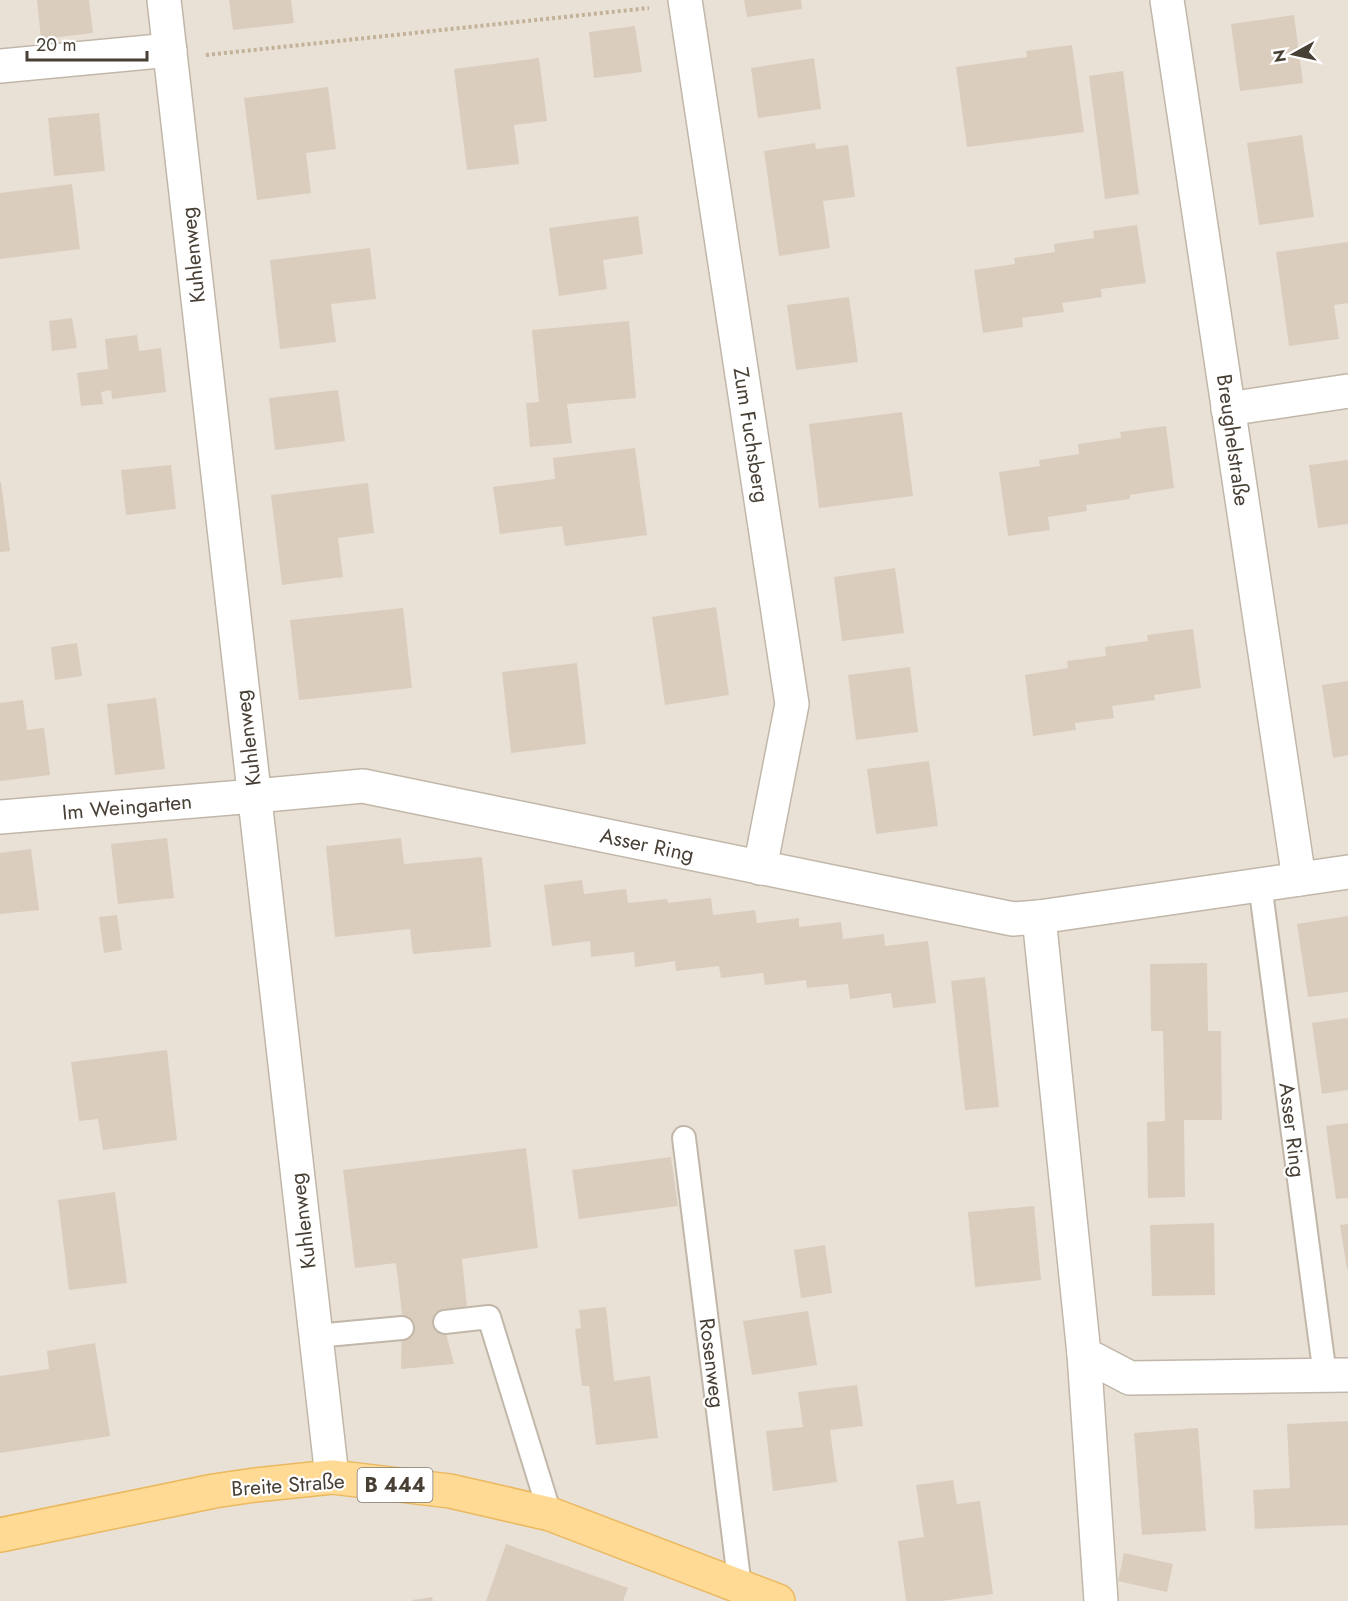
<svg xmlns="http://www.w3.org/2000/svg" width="1348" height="1601" viewBox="0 0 1348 1601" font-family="Jost,sans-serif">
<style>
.residential{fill:#e9e1d5}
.building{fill:#dacdbe}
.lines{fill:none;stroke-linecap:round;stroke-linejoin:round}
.service-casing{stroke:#c1b7a9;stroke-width:26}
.minor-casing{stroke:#c1b7a9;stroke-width:36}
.primary-casing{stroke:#ebb85e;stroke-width:36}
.path{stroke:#c3b299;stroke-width:4;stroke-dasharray:3 3;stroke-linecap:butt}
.service{stroke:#fff;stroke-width:22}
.minor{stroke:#fff;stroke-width:33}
.primary{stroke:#ffda95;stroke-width:33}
.labels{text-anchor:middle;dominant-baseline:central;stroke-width:4.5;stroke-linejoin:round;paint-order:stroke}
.shield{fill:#fff;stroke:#7f7972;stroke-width:1.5}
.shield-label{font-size:20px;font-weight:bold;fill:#483f35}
.street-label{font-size:21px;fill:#483f35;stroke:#fff}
</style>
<rect width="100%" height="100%" fill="#f4efe7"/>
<rect class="residential" x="0" y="0" width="1348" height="1601"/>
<g class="building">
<path d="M 37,0 L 89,0 L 93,33 L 41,39 Z"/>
<path d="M 229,0 L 291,0 L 294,23 L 233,30 Z"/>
<path d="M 744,0 L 801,0 L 802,9 L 747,17 Z"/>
<path d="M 1294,15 L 1303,83 L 1240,91 L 1231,24 Z"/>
<path d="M 635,26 L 642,72 L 594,78 L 589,32 Z"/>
<path d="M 1072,45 L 1084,132 L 967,147 L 956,67 L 1027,57 L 1026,51 Z"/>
<path d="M 539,58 L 547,121 L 514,125 L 519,164 L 467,170 L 454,69 Z"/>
<path d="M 814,58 L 821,109 L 758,118 L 751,68 Z"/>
<path d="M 1123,71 L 1139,194 L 1105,199 L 1089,76 Z"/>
<path d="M 328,87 L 336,149 L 306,153 L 311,193 L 257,200 L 244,98 Z"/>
<path d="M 99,113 L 105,171 L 54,176 L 48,118 Z"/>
<path d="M 1302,135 L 1314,217 L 1259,225 L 1247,143 Z"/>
<path d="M 815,143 L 816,149 L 848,145 L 855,197 L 823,201 L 830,248 L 779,256 L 764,151 Z"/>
<path d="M 72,184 L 80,249 L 0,259 L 0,193 Z"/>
<path d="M 638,216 L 643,254 L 603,260 L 607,289 L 559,296 L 549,228 Z"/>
<path d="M 1137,225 L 1146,283 L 1101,289 L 1102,297 L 1062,303 L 1064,312 L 1022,318 L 1023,327 L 983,333 L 974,270 L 1015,264 L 1014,258 L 1055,252 L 1054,244 L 1094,238 L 1093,231 Z"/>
<path d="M 1348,242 L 1348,303 L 1334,305 L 1339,339 L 1289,346 L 1276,252 Z"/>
<path d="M 370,248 L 376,299 L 331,304 L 336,342 L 280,349 L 270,260 Z"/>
<path d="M 849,297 L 858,362 L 796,370 L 787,305 Z"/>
<path d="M 72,318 L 77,348 L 52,351 L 49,321 Z"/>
<path d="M 629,321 L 636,398 L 567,404 L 572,443 L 530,447 L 526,403 L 539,402 L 532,330 Z"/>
<path d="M 137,335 L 139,351 L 161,348 L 166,392 L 112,399 L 111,390 L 101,392 L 103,404 L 81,406 L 77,373 L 108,369 L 105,339 Z"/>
<path d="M 338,390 L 345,441 L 275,450 L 269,398 Z"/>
<path d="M 902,412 L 913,496 L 819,508 L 809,424 Z"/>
<path d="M 1166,426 L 1174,488 L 1130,495 L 1130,499 L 1086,505 L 1087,511 L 1048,517 L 1050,530 L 1008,536 L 999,472 L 1040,466 L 1039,460 L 1079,454 L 1078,444 L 1121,438 L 1120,432 Z"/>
<path d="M 635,448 L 647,535 L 565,546 L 562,526 L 500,534 L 493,487 L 555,479 L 553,458 Z"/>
<path d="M 1348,460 L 1348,524 L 1318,528 L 1309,465 Z"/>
<path d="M 171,465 L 176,509 L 126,515 L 121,470 Z"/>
<path d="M 0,482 L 1,482 L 10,551 L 0,552 Z"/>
<path d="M 368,483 L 374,533 L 338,538 L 343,577 L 282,585 L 271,495 Z"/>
<path d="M 895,568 L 904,633 L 842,641 L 834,577 Z"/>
<path d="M 716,607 L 729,695 L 665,705 L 652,617 Z"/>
<path d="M 403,608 L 412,688 L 299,700 L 290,620 Z"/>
<path d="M 1193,629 L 1201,688 L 1154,695 L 1155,700 L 1112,706 L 1114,718 L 1075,723 L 1076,730 L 1033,736 L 1025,675 L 1068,668 L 1067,661 L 1106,656 L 1105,647 L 1148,641 L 1147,635 Z"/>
<path d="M 77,643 L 82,676 L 55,680 L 51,647 Z"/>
<path d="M 577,663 L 586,744 L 511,753 L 502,672 Z"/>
<path d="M 910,667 L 918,732 L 856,740 L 848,675 Z"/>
<path d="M 1348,681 L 1348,755 L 1333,758 L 1322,685 Z"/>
<path d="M 156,698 L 165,769 L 115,775 L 107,704 Z"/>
<path d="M 23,700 L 27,730 L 44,728 L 50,775 L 0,781 L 0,703 Z"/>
<path d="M 929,761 L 938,826 L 876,834 L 867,769 Z"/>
<path d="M 167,838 L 174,898 L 118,904 L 111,844 Z"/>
<path d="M 401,838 L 404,864 L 482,857 L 491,947 L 413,954 L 410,929 L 335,937 L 326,846 Z"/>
<path d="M 31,849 L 39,910 L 0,914 L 0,853 Z"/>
<path d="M 582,880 L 584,894 L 626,889 L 628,903 L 667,899 L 668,903 L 711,898 L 713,915 L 755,910 L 757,923 L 799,918 L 799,927 L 841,922 L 843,939 L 884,934 L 885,946 L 928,941 L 936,1003 L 893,1008 L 891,993 L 850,999 L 848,984 L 807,988 L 806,980 L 765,985 L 763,973 L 721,978 L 719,966 L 676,971 L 675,961 L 635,967 L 634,952 L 591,957 L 590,941 L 552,946 L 544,885 Z"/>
<path d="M 117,915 L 122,950 L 104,953 L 99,917 Z"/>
<path d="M 1348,916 L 1348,992 L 1308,997 L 1297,924 Z"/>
<path d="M 1207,963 L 1208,1031 L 1221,1031 L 1222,1120 L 1184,1120 L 1185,1197 L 1148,1198 L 1147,1122 L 1165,1121 L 1163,1031 L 1151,1031 L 1150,964 Z"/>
<path d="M 985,977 L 999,1107 L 965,1110 L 951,981 Z"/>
<path d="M 1348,1018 L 1348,1090 L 1322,1094 L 1312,1023 Z"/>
<path d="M 167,1050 L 177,1140 L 103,1150 L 98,1119 L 79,1121 L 71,1062 Z"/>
<path d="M 1348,1123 L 1348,1198 L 1336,1199 L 1326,1126 Z"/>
<path d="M 526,1148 L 538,1248 L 462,1259 L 467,1307 L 440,1310 L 454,1364 L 401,1369 L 402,1314 L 396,1263 L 355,1268 L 343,1170 Z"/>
<path d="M 671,1157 L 678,1206 L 579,1219 L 572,1170 Z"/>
<path d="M 115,1192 L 127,1283 L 69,1290 L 58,1200 Z"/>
<path d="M 1034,1206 L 1041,1280 L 975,1287 L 968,1212 Z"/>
<path d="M 1214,1223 L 1215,1295 L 1152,1296 L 1150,1225 Z"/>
<path d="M 1348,1224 L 1348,1269 L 1347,1269 L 1340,1225 Z"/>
<path d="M 825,1245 L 832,1293 L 801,1298 L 794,1250 Z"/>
<path d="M 606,1307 L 614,1381 L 650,1376 L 658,1438 L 596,1445 L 589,1386 L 582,1386 L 575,1329 L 581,1328 L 579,1310 Z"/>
<path d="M 808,1311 L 817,1365 L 752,1375 L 743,1321 Z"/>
<path d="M 95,1343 L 110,1436 L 0,1453 L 0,1376 L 49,1369 L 47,1351 Z"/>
<path d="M 857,1385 L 863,1426 L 830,1430 L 837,1482 L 773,1491 L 766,1431 L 803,1427 L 798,1392 Z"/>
<path d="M 1348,1421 L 1348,1525 L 1255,1529 L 1253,1490 L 1290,1488 L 1287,1424 Z"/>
<path d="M 1198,1428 L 1206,1531 L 1142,1535 L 1134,1433 Z"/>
<path d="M 953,1480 L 957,1504 L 980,1501 L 993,1594 L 941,1601 L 906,1601 L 898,1541 L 924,1537 L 916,1485 Z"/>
<path d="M 506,1544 L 628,1588 L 623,1601 L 486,1601 Z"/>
<path d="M 1124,1553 L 1173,1564 L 1167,1592 L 1118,1581 Z"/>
<path d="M 432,1597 L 433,1601 L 413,1601 L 412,1600 Z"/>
</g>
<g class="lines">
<defs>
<g id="service">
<path d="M 1260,884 L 1325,1376"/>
<path d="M 684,1138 L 740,1587"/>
<path d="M 445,1322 L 489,1317 L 550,1514"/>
<path d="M 316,1336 L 402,1328"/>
</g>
<g id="minor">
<path d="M 164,0 L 332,1477"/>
<path d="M 685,0 L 792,704 L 760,868"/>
<path d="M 1167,0 L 1299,879"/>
<path d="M 0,66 L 170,50"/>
<path d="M 1228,409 L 1348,391"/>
<path d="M 0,817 L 255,796 L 363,786 L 1013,919 L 1039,917 L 1348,872"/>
<path d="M 1039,917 L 1084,1354 L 1130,1378 L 1348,1375"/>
<path d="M 1084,1354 L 1101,1601"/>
</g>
<path id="primary" d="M 0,1535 L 214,1491 L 255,1485 L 332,1477 L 450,1491 L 550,1514 L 778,1601"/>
</defs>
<use href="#service" class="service-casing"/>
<use href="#minor" class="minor-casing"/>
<use href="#primary" class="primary-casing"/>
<path class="path" d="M 206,55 L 649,8"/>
<use href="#service" class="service"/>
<use href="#minor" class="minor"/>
<use href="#primary" class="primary"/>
</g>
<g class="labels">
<rect class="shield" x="357.5" y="1468" width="75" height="34" rx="4.5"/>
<g class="shield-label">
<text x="395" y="1485">B 444</text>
</g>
<g class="street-label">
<text transform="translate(193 255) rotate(-96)">Kuhlenweg</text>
<text transform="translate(751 435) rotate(81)">Zum Fuchsberg</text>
<text transform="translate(1233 440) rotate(82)">Breughelstraße</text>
<text transform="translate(248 738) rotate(-97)">Kuhlenweg</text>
<text transform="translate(127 807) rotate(-5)">Im Weingarten</text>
<text transform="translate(647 845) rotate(12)">Asser Ring</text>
<text transform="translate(1292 1130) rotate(83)">Asser Ring</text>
<text transform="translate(303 1221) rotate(-97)">Kuhlenweg</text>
<text transform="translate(712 1363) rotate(83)">Rosenweg</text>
<text transform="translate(288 1485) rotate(-4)">Breite Straße</text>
</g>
</g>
<g transform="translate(1294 54) rotate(262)" stroke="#ffffff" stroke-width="4.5" paint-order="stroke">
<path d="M0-4.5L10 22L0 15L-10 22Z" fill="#483f35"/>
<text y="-9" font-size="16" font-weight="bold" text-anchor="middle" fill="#483f35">N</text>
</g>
<path d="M27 51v9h120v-9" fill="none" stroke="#483f35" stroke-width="3"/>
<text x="36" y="51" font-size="18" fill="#483f35" stroke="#ffffff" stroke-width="4.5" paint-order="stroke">20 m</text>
</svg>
